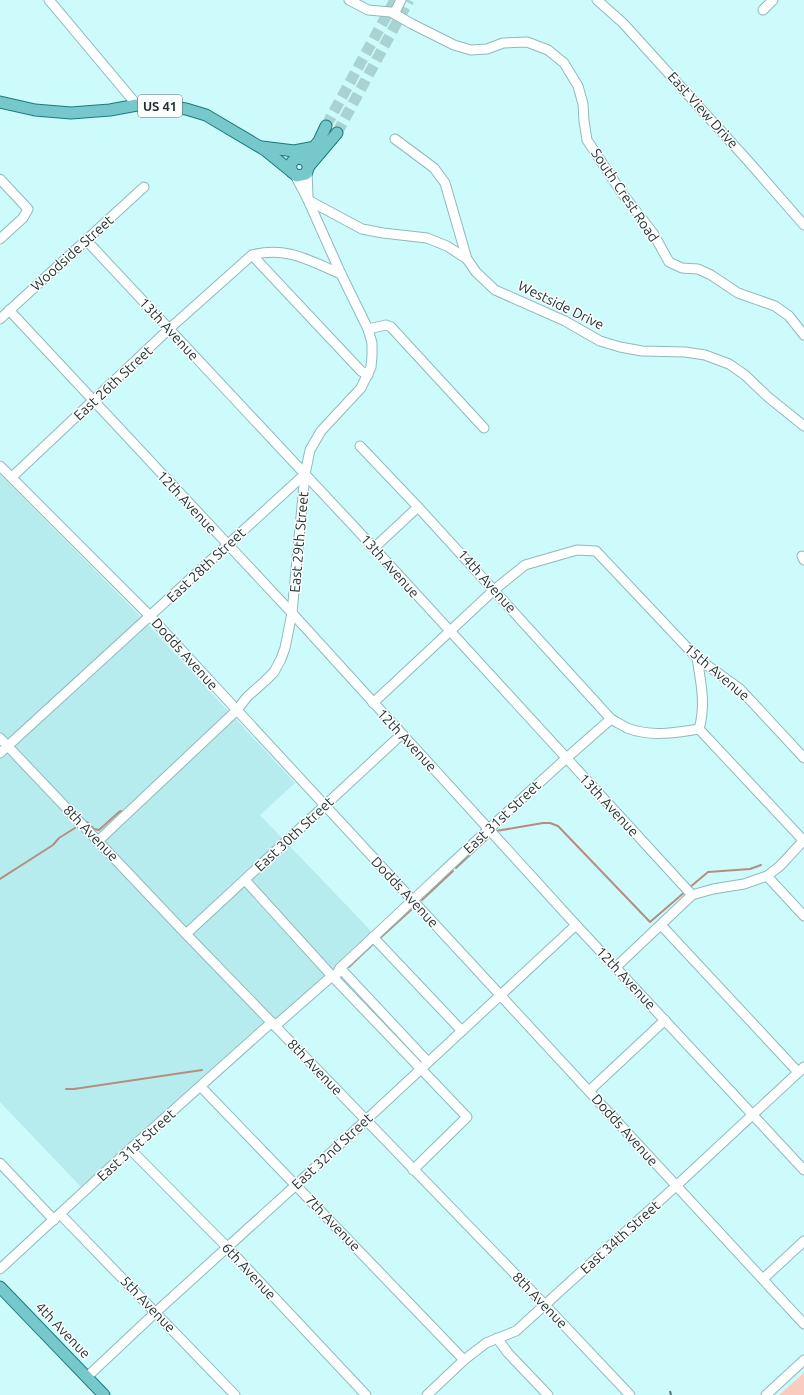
<svg xmlns="http://www.w3.org/2000/svg" width="804" height="1395" viewBox="0 0 804 1395" font-family="Ubuntu,sans-serif">
<style>
.built{fill:#b7ecee}
.green{fill:#f9ccbf}
.lines{fill:none;stroke-linecap:round;stroke-linejoin:round}
.stream{stroke:#b78d80;stroke-width:2}
.major-tunnel{stroke:#aad2d3;stroke-width:11;stroke-dasharray:11 5.5;stroke-linecap:butt}
.minor-casing{stroke:#8fbabb;stroke-width:11}
.major-casing{stroke:#1c7b7e;stroke-width:13}
.minor{stroke:#fff;stroke-width:9}
.major{stroke:#76c8ca;stroke-width:11}
.rail{stroke:#597474;stroke-width:2;stroke-dasharray:5 5;stroke-linecap:butt}
.labels{text-anchor:middle;dominant-baseline:central;stroke-width:3;stroke-linejoin:round;paint-order:stroke}
.shield{fill:#fdfdfd;stroke:#626e6e;stroke-width:1}
.shield-label{font-size:13px;font-weight:bold;fill:#1f3131}
.street-label{font-size:14px;fill:#1f3131;stroke:#fdfdfd}
</style>
<rect width="100%" height="100%" fill="#cdfafb"/>
<path class="built" d="M 0,474 L 140,616 L 295,783 L 260,815 L 373,933 L 276,1022 L 264,1024 L 81,1187 L 0,1102 Z"/>
<path class="green" d="M 804,1373 L 804,1395 L 779,1395 Z"/>
<g class="lines">
<g class="stream">
<path d="M 87,822 L 94,829 L 99,830 L 119,812 L 121,811"/>
<path d="M 496,831 L 543,823 L 550,823 L 558,826 L 650,922 L 686,891"/>
<path d="M 456,868 L 488,838"/>
<path d="M 0,879 L 53,845 L 59,838 L 75,828"/>
<path d="M 689,888 L 708,872 L 750,869 L 761,865"/>
<path d="M 422,900 L 453,871"/>
<path d="M 379,939 L 411,910"/>
<path d="M 349,967 L 374,943"/>
<path d="M 66,1089 L 74,1089 L 202,1070"/>
</g>
<g class="major-tunnel">
<path d="M 326,126 L 395,0"/>
<path d="M 337,133 L 409,0"/>
</g>
<defs>
<g id="minor">
<path d="M 49,0 L 137,105"/>
<path d="M 349,0 L 368,10 L 391,12 L 412,24 L 454,45 L 471,50 L 487,49 L 503,43 L 527,42 L 548,50 L 564,63 L 578,86 L 583,104 L 584,121 L 587,140 L 622,193 L 653,233 L 669,262 L 682,268 L 698,269 L 711,275 L 738,293 L 775,306 L 789,316 L 804,335"/>
<path d="M 597,0 L 623,23 L 749,162 L 804,225"/>
<path d="M 763,10 L 773,0"/>
<path d="M 394,14 L 401,0"/>
<path d="M 395,139 L 434,168 L 445,183 L 467,259"/>
<path d="M 307,171 L 308,197"/>
<path d="M 0,179 L 28,209 L 23,218 L 0,239"/>
<path d="M 308,200 L 362,229 L 383,233 L 427,238 L 447,246 L 467,259 L 476,272 L 495,290 L 565,321 L 600,341 L 620,347 L 642,351 L 685,352 L 705,355 L 729,364 L 745,375 L 768,397 L 804,426"/>
<path d="M 86,240 L 374,548 L 692,895"/>
<path d="M 252,255 L 361,371 L 368,375"/>
<path d="M 9,310 L 292,613 L 576,925 L 804,1170"/>
<path d="M 0,319 L 144,187"/>
<path d="M 368,329 L 386,325 L 391,327 L 484,428"/>
<path d="M 360,446 L 418,507 L 611,719 C 616,722 622,725 627,728 C 650,737 675,733 699,729"/>
<path d="M 0,466 L 150,616 L 804,1324"/>
<path d="M 12,477 L 169,329 L 252,255 C 287,246 310,261 341,274"/>
<path d="M 374,548 L 418,507"/>
<path d="M 802,556 L 804,560"/>
<path d="M 697,658 C 701,683 706,705 699,729"/>
<path d="M 373,703 L 494,590 L 525,565 L 577,550 L 596,551 L 697,658 L 740,689 L 804,758"/>
<path d="M 699,729 L 803,840"/>
<path d="M 0,738 L 186,934 L 545,1305 L 630,1395"/>
<path d="M 0,753 L 305,474"/>
<path d="M 98,841 L 236,711 L 247,697 L 265,681 L 274,672 L 281,659 L 285,648 L 292,613 L 305,474 L 310,450 L 321,431 L 361,388 L 371,367 L 372,356 L 372,343 L 368,329 L 341,274 L 308,200 L 295,175"/>
<path d="M 767,876 L 804,916"/>
<path d="M 245,880 L 332,976 L 467,1117 L 413,1170"/>
<path d="M 661,925 L 798,1072"/>
<path d="M 186,934 L 402,734"/>
<path d="M 373,937 L 462,1031"/>
<path d="M 616,967 L 692,895 L 713,889 L 744,884 L 767,876 L 780,866 L 804,840"/>
<path d="M 340,968 L 428,1062"/>
<path d="M 275,1026 L 332,976 L 337,974 L 340,968 C 430,885 518,799 611,719"/>
<path d="M 201,1087 L 464,1360"/>
<path d="M 589,1091 L 665,1020"/>
<path d="M 130,1149 L 227,1247 L 366,1395"/>
<path d="M 0,1163 L 54,1220"/>
<path d="M 60,1214 L 235,1395"/>
<path d="M 0,1269 L 130,1149 L 272,1022"/>
<path d="M 763,1279 L 804,1241"/>
<path d="M 497,1338 L 508,1353 L 548,1395"/>
<path d="M 87,1377 L 156,1312 L 296,1185 L 576,925"/>
<path d="M 427,1395 L 464,1360 L 486,1343 L 516,1331 L 676,1186 L 804,1067"/>
<path d="M 766,1395 L 804,1360"/>
</g>
<g id="major">
<path d="M 0,102 L 35,110 L 71,113 L 110,110 L 137,105 L 165,106 L 186,109 L 206,115 L 265,150 L 297,176 L 306,174 L 309,166 L 337,133"/>
<path d="M 262,147 L 294,151 L 310,148 L 314,148"/>
<path d="M 310,152 L 319,141 L 326,126"/>
<path d="M 292,172 C 289,166 291,160 298,158 L 304,159 L 309,166"/>
<path d="M 0,1287 L 104,1395"/>
</g>
</defs>
<use href="#minor" class="minor-casing"/>
<use href="#major" class="major-casing"/>
<use href="#minor" class="minor"/>
<use href="#major" class="major"/>
<path class="rail" d="M 670,1391 L 671,1395"/>
</g>
<g class="labels">
<rect class="shield" x="138" y="95" width="44" height="22" rx="3"/>
<g class="shield-label">
<text x="160" y="106">US 41</text>
</g>
<g class="street-label">
<text transform="translate(703 110) rotate(48)">East View Drive</text>
<text transform="translate(625 195) rotate(56)">South Crest Road</text>
<text transform="translate(72 253) rotate(-42)">Woodside Street</text>
<text transform="translate(561 305) rotate(26)">Westside Drive</text>
<text transform="translate(169 329) rotate(47)">13th Avenue</text>
<text transform="translate(113 383) rotate(-43)">East 26th Street</text>
<text transform="translate(187 502) rotate(47)">12th Avenue</text>
<text transform="translate(299 542) rotate(-85)">East 29th Street</text>
<text transform="translate(206 565) rotate(-43)">East 28th Street</text>
<text transform="translate(390 566) rotate(48)">13th Avenue</text>
<text transform="translate(487 581) rotate(48)">14th Avenue</text>
<text transform="translate(185 654) rotate(48)">Dodds Avenue</text>
<text transform="translate(717 672) rotate(40)">15th Avenue</text>
<text transform="translate(407 740) rotate(47)">12th Avenue</text>
<text transform="translate(609 805) rotate(47)">13th Avenue</text>
<text transform="translate(502 817) rotate(-43)">East 31st Street</text>
<text transform="translate(91 833) rotate(46)">8th Avenue</text>
<text transform="translate(294 834) rotate(-43)">East 30th Street</text>
<text transform="translate(405 892) rotate(47)">Dodds Avenue</text>
<text transform="translate(626 978) rotate(47)">12th Avenue</text>
<text transform="translate(315 1067) rotate(46)">8th Avenue</text>
<text transform="translate(625 1130) rotate(48)">Dodds Avenue</text>
<text transform="translate(136 1145) rotate(-42)">East 31st Street</text>
<text transform="translate(332 1151) rotate(-43)">East 32nd Street</text>
<text transform="translate(333 1223) rotate(46)">7th Avenue</text>
<text transform="translate(620 1237) rotate(-42)">East 34th Street</text>
<text transform="translate(249 1271) rotate(47)">6th Avenue</text>
<text transform="translate(540 1300) rotate(46)">8th Avenue</text>
<text transform="translate(148 1304) rotate(46)">5th Avenue</text>
<text transform="translate(63 1330) rotate(46)">4th Avenue</text>
</g>
</g>
</svg>
